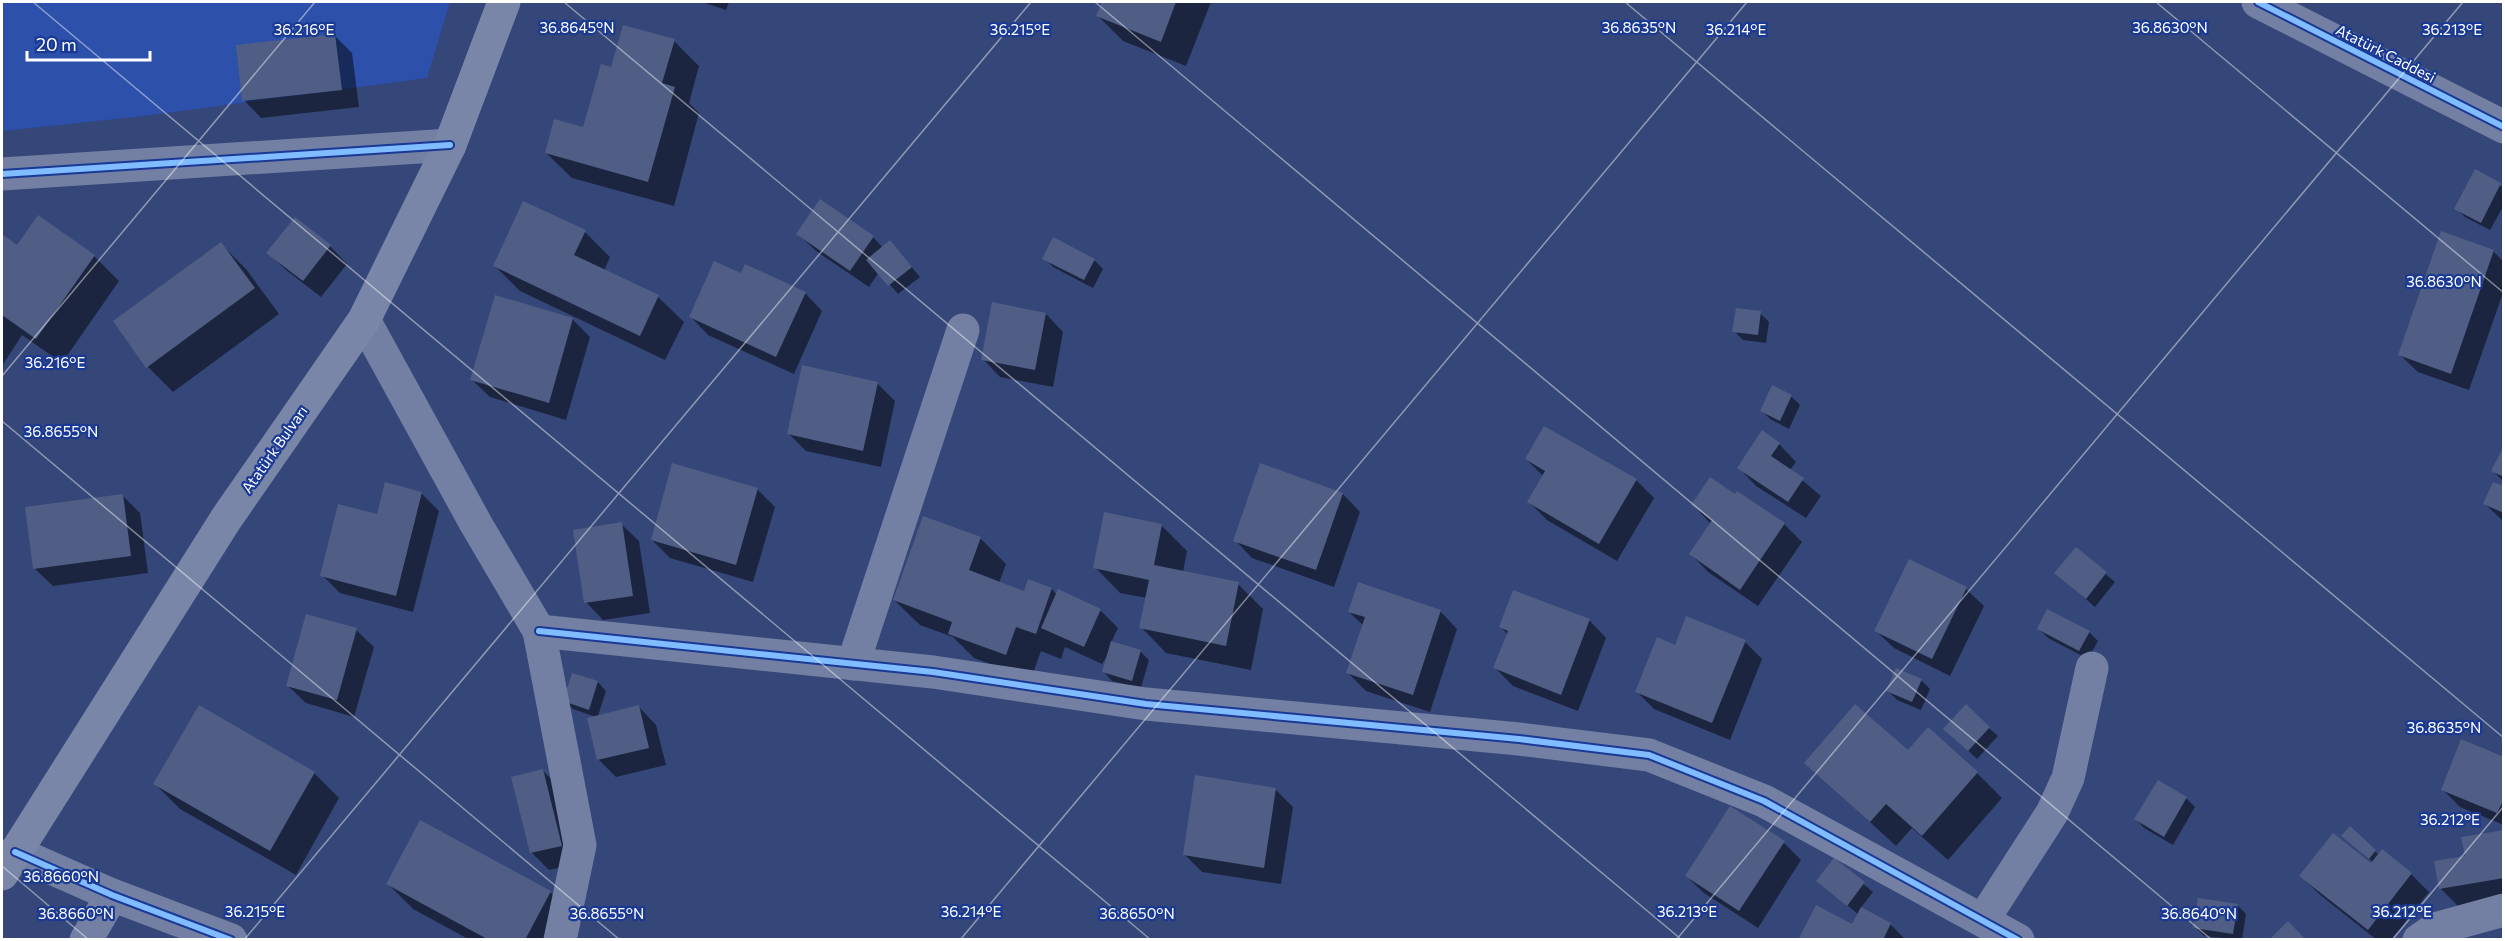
<svg xmlns="http://www.w3.org/2000/svg" width="2505" height="941" viewBox="0 0 2505 941" font-family="Commissioner,sans-serif">
<style>
.green{fill:#2d50aa}
.shadow{fill:#0007}
.building{fill:#505e86}
.lines{fill:none;stroke-linecap:round;stroke-linejoin:round}
.street{stroke:#7380a3;stroke-width:33}
.secondary{stroke:#7986a7;stroke-width:33}
.cycleway-casing{stroke:#193994;stroke-width:10}
.cycleway{stroke:#80bcff;stroke-width:6}
.ticks{fill:none;stroke:#fff;stroke-width:1.5;stroke-opacity:0.45}
.labels{text-anchor:middle;dominant-baseline:central;stroke-width:4.5;stroke-linejoin:round;paint-order:stroke}
.street-label{font-size:15px;fill:#fff;stroke:#193994}
.ticks-label{font-size:15px;text-anchor:middle;fill:#fff;stroke:#193994;stroke-width:4.5;stroke-linejoin:round;paint-order:stroke}
</style>
<rect width="100%" height="100%" fill="#354678"/>
<path class="green" d="M 2,2 L 450,2 L 427,78 L 144,116 L 2,131 Z"/>
<g class="shadow">
<path d="M 702,2 L 729,2 L 726,10 Z"/>
<path d="M 1104,2 L 1211,2 L 1186,66 L 1123,41 L 1098,16 Z"/>
<path d="M 335,36 L 352,53 L 359,107 L 261,118 L 244,100 Z"/>
<path d="M 674,41 L 699,66 L 689,103 L 699,113 L 674,206 L 572,178 L 546,153 L 584,129 L 612,69 Z"/>
<path d="M 2475,171 L 2504,188 L 2504,205 L 2490,230 L 2465,217 L 2456,208 Z"/>
<path d="M 585,232 L 610,257 L 604,271 L 658,297 L 684,322 L 665,360 L 520,291 L 495,266 Z"/>
<path d="M 798,234 L 873,237 L 883,248 L 890,242 L 920,277 L 898,294 L 879,272 L 869,287 L 816,251 Z"/>
<path d="M 2,235 L 18,247 L 94,256 L 119,281 L 62,363 L 22,335 L 2,366 Z"/>
<path d="M 221,244 L 246,269 L 279,314 L 173,392 L 148,367 Z"/>
<path d="M 330,246 L 347,264 L 321,297 L 286,270 L 268,253 Z"/>
<path d="M 2493,251 L 2504,262 L 2504,290 L 2469,390 L 2418,372 L 2400,355 Z"/>
<path d="M 1044,258 L 1094,260 L 1103,269 L 1093,288 L 1053,267 Z"/>
<path d="M 742,275 L 805,293 L 822,311 L 794,374 L 708,335 L 691,317 Z"/>
<path d="M 1760,313 L 1769,322 L 1766,343 L 1743,340 L 1734,331 Z"/>
<path d="M 1046,314 L 1063,332 L 1053,387 L 1000,377 L 983,359 Z"/>
<path d="M 572,319 L 590,337 L 566,420 L 490,397 L 472,380 Z"/>
<path d="M 803,367 L 878,384 L 895,401 L 881,467 L 806,451 L 788,433 Z"/>
<path d="M 1791,396 L 1800,405 L 1789,429 L 1770,419 L 1762,411 Z"/>
<path d="M 1779,444 L 1796,462 L 1790,470 L 1821,496 L 1806,518 L 1756,486 L 1739,468 Z"/>
<path d="M 2504,449 L 2504,482 L 2493,471 Z"/>
<path d="M 1526,459 L 1636,480 L 1654,498 L 1617,561 L 1547,520 L 1529,502 L 1544,477 Z"/>
<path d="M 2504,488 L 2504,522 L 2485,504 Z"/>
<path d="M 757,489 L 775,507 L 753,582 L 670,558 L 652,540 Z"/>
<path d="M 421,493 L 439,511 L 413,612 L 340,593 L 322,575 Z"/>
<path d="M 1738,493 L 1784,524 L 1802,542 L 1758,606 L 1708,572 L 1691,554 L 1710,523 L 1693,505 L 1736,496 Z"/>
<path d="M 1343,494 L 1360,512 L 1334,587 L 1252,558 L 1235,540 Z"/>
<path d="M 122,495 L 140,513 L 148,573 L 53,586 L 35,569 L 26,508 Z"/>
<path d="M 621,524 L 639,541 L 650,613 L 603,620 L 586,602 Z"/>
<path d="M 1162,526 L 1187,551 L 1183,572 L 1238,584 L 1263,609 L 1251,670 L 1166,653 L 1141,627 L 1147,598 L 1120,593 L 1095,567 Z"/>
<path d="M 980,538 L 1006,564 L 999,583 L 1025,592 L 1052,589 L 1057,595 L 1100,610 L 1118,628 L 1111,643 L 1140,651 L 1149,660 L 1141,688 L 1112,681 L 1104,672 L 1109,653 L 1102,664 L 1065,647 L 1061,659 L 1041,651 L 1031,679 L 974,658 L 953,637 L 920,625 L 894,600 Z"/>
<path d="M 2076,549 L 2115,582 L 2095,607 L 2056,573 Z"/>
<path d="M 1966,589 L 1984,606 L 1950,676 L 1894,648 L 1876,631 Z"/>
<path d="M 1440,611 L 1457,629 L 1430,712 L 1366,691 L 1348,673 L 1364,626 L 1349,612 Z"/>
<path d="M 1589,620 L 1606,638 L 1578,711 L 1513,686 L 1495,668 L 1508,635 L 1501,627 Z"/>
<path d="M 2039,629 L 2089,632 L 2098,641 L 2088,659 L 2048,638 Z"/>
<path d="M 356,630 L 374,647 L 354,717 L 306,703 L 288,686 Z"/>
<path d="M 1745,642 L 1762,659 L 1730,740 L 1654,709 L 1636,691 Z"/>
<path d="M 573,675 L 598,682 L 606,691 L 598,716 L 639,707 L 656,725 L 666,765 L 616,777 L 598,759 L 596,717 L 573,709 L 565,701 Z"/>
<path d="M 1921,680 L 1930,689 L 1921,710 L 1897,700 L 1888,691 Z"/>
<path d="M 1989,728 L 1998,736 L 1977,759 L 1954,737 Z"/>
<path d="M 1908,752 L 1977,773 L 2002,798 L 1948,860 L 1912,828 L 1896,846 L 1806,763 Z"/>
<path d="M 2504,759 L 2504,825 L 2460,807 L 2442,789 Z"/>
<path d="M 543,771 L 560,788 L 579,863 L 549,870 L 531,852 Z"/>
<path d="M 314,773 L 339,798 L 296,875 L 180,809 L 155,784 Z"/>
<path d="M 2158,782 L 2186,798 L 2195,807 L 2173,845 L 2144,828 L 2136,819 Z"/>
<path d="M 1275,789 L 1293,807 L 1281,884 L 1202,872 L 1184,854 Z"/>
<path d="M 2350,828 L 2379,855 L 2382,851 L 2411,874 L 2429,892 L 2391,940 L 2377,940 L 2319,894 L 2301,876 L 2371,865 L 2373,862 L 2352,844 Z"/>
<path d="M 2504,831 L 2504,899 L 2458,906 L 2441,889 L 2467,857 Z"/>
<path d="M 1784,843 L 1801,860 L 1758,928 L 1704,893 L 1686,876 Z"/>
<path d="M 1834,860 L 1873,892 L 1860,909 L 1890,924 L 1906,940 L 1799,940 L 1852,926 L 1859,915 L 1818,881 Z"/>
<path d="M 387,883 L 550,892 L 576,917 L 563,940 L 470,940 L 413,909 Z"/>
<path d="M 2237,905 L 2246,914 L 2242,940 L 2204,936 L 2195,927 Z"/>
</g>
<g class="building">
<path d="M 1102,2 L 1176,2 L 1161,42 L 1096,16 Z"/>
<path d="M 623,25 L 675,39 L 662,83 L 675,87 L 648,182 L 545,153 L 554,119 L 583,127 L 601,64 L 611,67 Z"/>
<path d="M 335,34 L 342,90 L 242,101 L 236,45 Z"/>
<path d="M 2475,169 L 2501,183 L 2481,223 L 2454,209 Z"/>
<path d="M 820,199 L 874,236 L 850,271 L 796,234 Z"/>
<path d="M 523,201 L 586,230 L 574,255 L 659,295 L 640,336 L 493,266 Z"/>
<path d="M 38,215 L 95,255 L 36,339 L 2,315 L 2,234 L 17,245 Z"/>
<path d="M 295,217 L 331,245 L 303,281 L 266,253 Z"/>
<path d="M 2441,231 L 2494,250 L 2451,374 L 2398,355 Z"/>
<path d="M 1053,237 L 1095,259 L 1084,280 L 1042,259 Z"/>
<path d="M 890,240 L 912,267 L 888,286 L 866,260 Z"/>
<path d="M 221,242 L 255,288 L 146,368 L 113,321 Z"/>
<path d="M 714,261 L 741,273 L 745,264 L 806,292 L 776,357 L 689,317 Z"/>
<path d="M 495,295 L 573,318 L 549,403 L 470,380 Z"/>
<path d="M 992,302 L 1046,313 L 1035,370 L 981,360 Z"/>
<path d="M 1736,308 L 1761,311 L 1758,335 L 1732,332 Z"/>
<path d="M 802,365 L 878,382 L 863,451 L 787,434 Z"/>
<path d="M 1772,385 L 1792,395 L 1780,421 L 1760,411 Z"/>
<path d="M 1544,426 L 1637,479 L 1599,544 L 1527,502 L 1545,471 L 1525,459 Z"/>
<path d="M 1762,430 L 1780,443 L 1771,456 L 1804,478 L 1788,502 L 1737,468 Z"/>
<path d="M 2504,446 L 2504,477 L 2491,471 Z"/>
<path d="M 672,463 L 758,488 L 736,565 L 651,540 Z"/>
<path d="M 1260,463 L 1343,493 L 1316,570 L 1233,541 Z"/>
<path d="M 1710,477 L 1735,494 L 1737,491 L 1785,523 L 1740,590 L 1689,554 L 1712,520 L 1691,505 Z"/>
<path d="M 385,482 L 422,492 L 396,596 L 320,576 L 338,504 L 377,514 Z"/>
<path d="M 2493,482 L 2504,486 L 2504,513 L 2483,504 Z"/>
<path d="M 123,494 L 131,556 L 33,569 L 25,507 Z"/>
<path d="M 1104,512 L 1162,524 L 1154,565 L 1239,582 L 1226,646 L 1139,628 L 1149,580 L 1093,568 Z"/>
<path d="M 923,516 L 981,537 L 969,570 L 1024,591 L 1028,579 L 1052,588 L 1036,634 L 1016,627 L 1006,655 L 948,634 L 952,622 L 893,600 Z"/>
<path d="M 622,522 L 633,596 L 584,603 L 573,530 Z"/>
<path d="M 2076,547 L 2107,572 L 2086,599 L 2054,573 Z"/>
<path d="M 1909,559 L 1967,587 L 1932,659 L 1874,631 Z"/>
<path d="M 1358,582 L 1441,610 L 1413,695 L 1346,673 L 1365,617 L 1348,612 Z"/>
<path d="M 1058,589 L 1101,609 L 1084,647 L 1041,628 Z"/>
<path d="M 1513,590 L 1590,619 L 1561,695 L 1493,668 L 1508,631 L 1499,627 Z"/>
<path d="M 2047,609 L 2090,631 L 2079,651 L 2037,629 Z"/>
<path d="M 306,614 L 357,628 L 337,700 L 286,686 Z"/>
<path d="M 1686,616 L 1746,640 L 1712,723 L 1635,692 L 1657,637 L 1675,645 Z"/>
<path d="M 1111,641 L 1141,650 L 1132,681 L 1102,672 Z"/>
<path d="M 1896,668 L 1922,679 L 1912,702 L 1886,691 Z"/>
<path d="M 572,673 L 598,681 L 589,710 L 563,701 Z"/>
<path d="M 1855,704 L 1908,750 L 1928,727 L 1978,772 L 1922,836 L 1886,804 L 1870,822 L 1804,763 Z"/>
<path d="M 1966,704 L 1990,727 L 1968,751 L 1943,729 Z"/>
<path d="M 199,705 L 315,772 L 270,851 L 153,784 Z"/>
<path d="M 639,705 L 649,748 L 597,760 L 587,718 Z"/>
<path d="M 2461,739 L 2504,757 L 2504,799 L 2497,813 L 2441,790 Z"/>
<path d="M 543,769 L 562,846 L 530,853 L 511,777 Z"/>
<path d="M 1195,775 L 1276,788 L 1264,868 L 1183,855 Z"/>
<path d="M 2158,780 L 2187,797 L 2164,837 L 2134,819 Z"/>
<path d="M 1730,806 L 1785,841 L 1739,911 L 1685,876 Z"/>
<path d="M 420,820 L 551,891 L 525,940 L 489,940 L 386,884 Z"/>
<path d="M 2350,826 L 2376,850 L 2369,859 L 2341,836 Z"/>
<path d="M 2504,830 L 2504,878 L 2439,889 L 2434,861 L 2465,856 L 2461,837 Z"/>
<path d="M 2333,833 L 2371,863 L 2382,849 L 2412,873 L 2368,930 L 2299,876 Z"/>
<path d="M 1834,858 L 1865,882 L 1847,906 L 1816,881 Z"/>
<path d="M 2198,898 L 2238,904 L 2233,934 L 2193,928 Z"/>
<path d="M 1816,905 L 1852,924 L 1861,907 L 1891,923 L 1883,940 L 1798,940 Z"/>
<path d="M 2288,921 L 2306,940 L 2269,940 Z"/>
</g>
<g class="lines">
<g class="street">
<path d="M 2258,2 L 2504,127"/>
<path d="M 2,174 L 450,145"/>
<path d="M 364,320 L 476,524 L 539,631 L 580,845 L 560,940"/>
<path d="M 539,631 L 933,672 L 1146,704 L 1519,739 L 1649,755 L 1764,801 L 2018,940"/>
<path d="M 853,664 L 963,330"/>
<path d="M 15,852 L 112,895 L 231,940"/>
<path d="M 1983,920 L 2052,813 L 2068,778 L 2092,668"/>
<path d="M 86,940 L 112,895"/>
<path d="M 2419,940 L 2435,929 L 2504,910"/>
</g>
<path class="secondary" d="M 2,874 L 226,519 L 364,320 L 450,145 L 504,2"/>
<defs>
<g id="cycleway">
<path d="M 2258,2 L 2504,127"/>
<path d="M 2,174 L 450,145"/>
<path d="M 539,631 L 933,672 L 1146,704 L 1519,739 L 1649,755 L 1764,801 L 2018,940"/>
<path d="M 15,852 L 112,895 L 231,940"/>
</g>
</defs>
<use href="#cycleway" class="cycleway-casing"/>
<use href="#cycleway" class="cycleway"/>
</g>
<path class="ticks" d="M 33,2 L 1151,940M 564,2 L 1682,940M 1095,2 L 2212,940M 1625,2 L 2504,738M 2156,2 L 2504,293M 2,376 L 315,2M 2,421 L 620,940M 2,866 L 89,940M 244,940 L 1031,2M 960,940 L 1747,2M 1676,940 L 2463,2M 2392,940 L 2504,806"/>
<g class="labels">
<g class="street-label">
<text transform="translate(2386 53) rotate(27)">Atatürk Caddesi</text>
<text transform="translate(274 449) rotate(-55)">Atatürk Bulvarı</text>
</g>
</g>
<g class="ticks-label">
<text x="2170" y="33">36.8630°N</text>
<text x="577" y="33">36.8645°N</text>
<text x="1639" y="33">36.8635°N</text>
<text x="304" y="35">36.216°E</text>
<text x="1020" y="35">36.215°E</text>
<text x="1736" y="35">36.214°E</text>
<text x="2452" y="35">36.213°E</text>
<text x="2444" y="287">36.8630°N</text>
<text x="55" y="368">36.216°E</text>
<text x="61" y="437">36.8655°N</text>
<text x="2444" y="733">36.8635°N</text>
<text x="2450" y="825">36.212°E</text>
<text x="61" y="882">36.8660°N</text>
<text x="255" y="917">36.215°E</text>
<text x="971" y="917">36.214°E</text>
<text x="1687" y="917">36.213°E</text>
<text x="2402" y="917">36.212°E</text>
<text x="76" y="919">36.8660°N</text>
<text x="607" y="919">36.8655°N</text>
<text x="1137" y="919">36.8650°N</text>
<text x="2199" y="919">36.8640°N</text>
</g>
<rect width="2505" height="941" fill="none" stroke="#ffffff" stroke-width="6"/>
<path d="M27 51v9h123v-9" fill="none" stroke="#ffffff" stroke-width="3"/>
<text x="36" y="51" font-size="18" fill="#ffffff" stroke="#193994" stroke-width="4.5" paint-order="stroke">20 m</text>
</svg>
